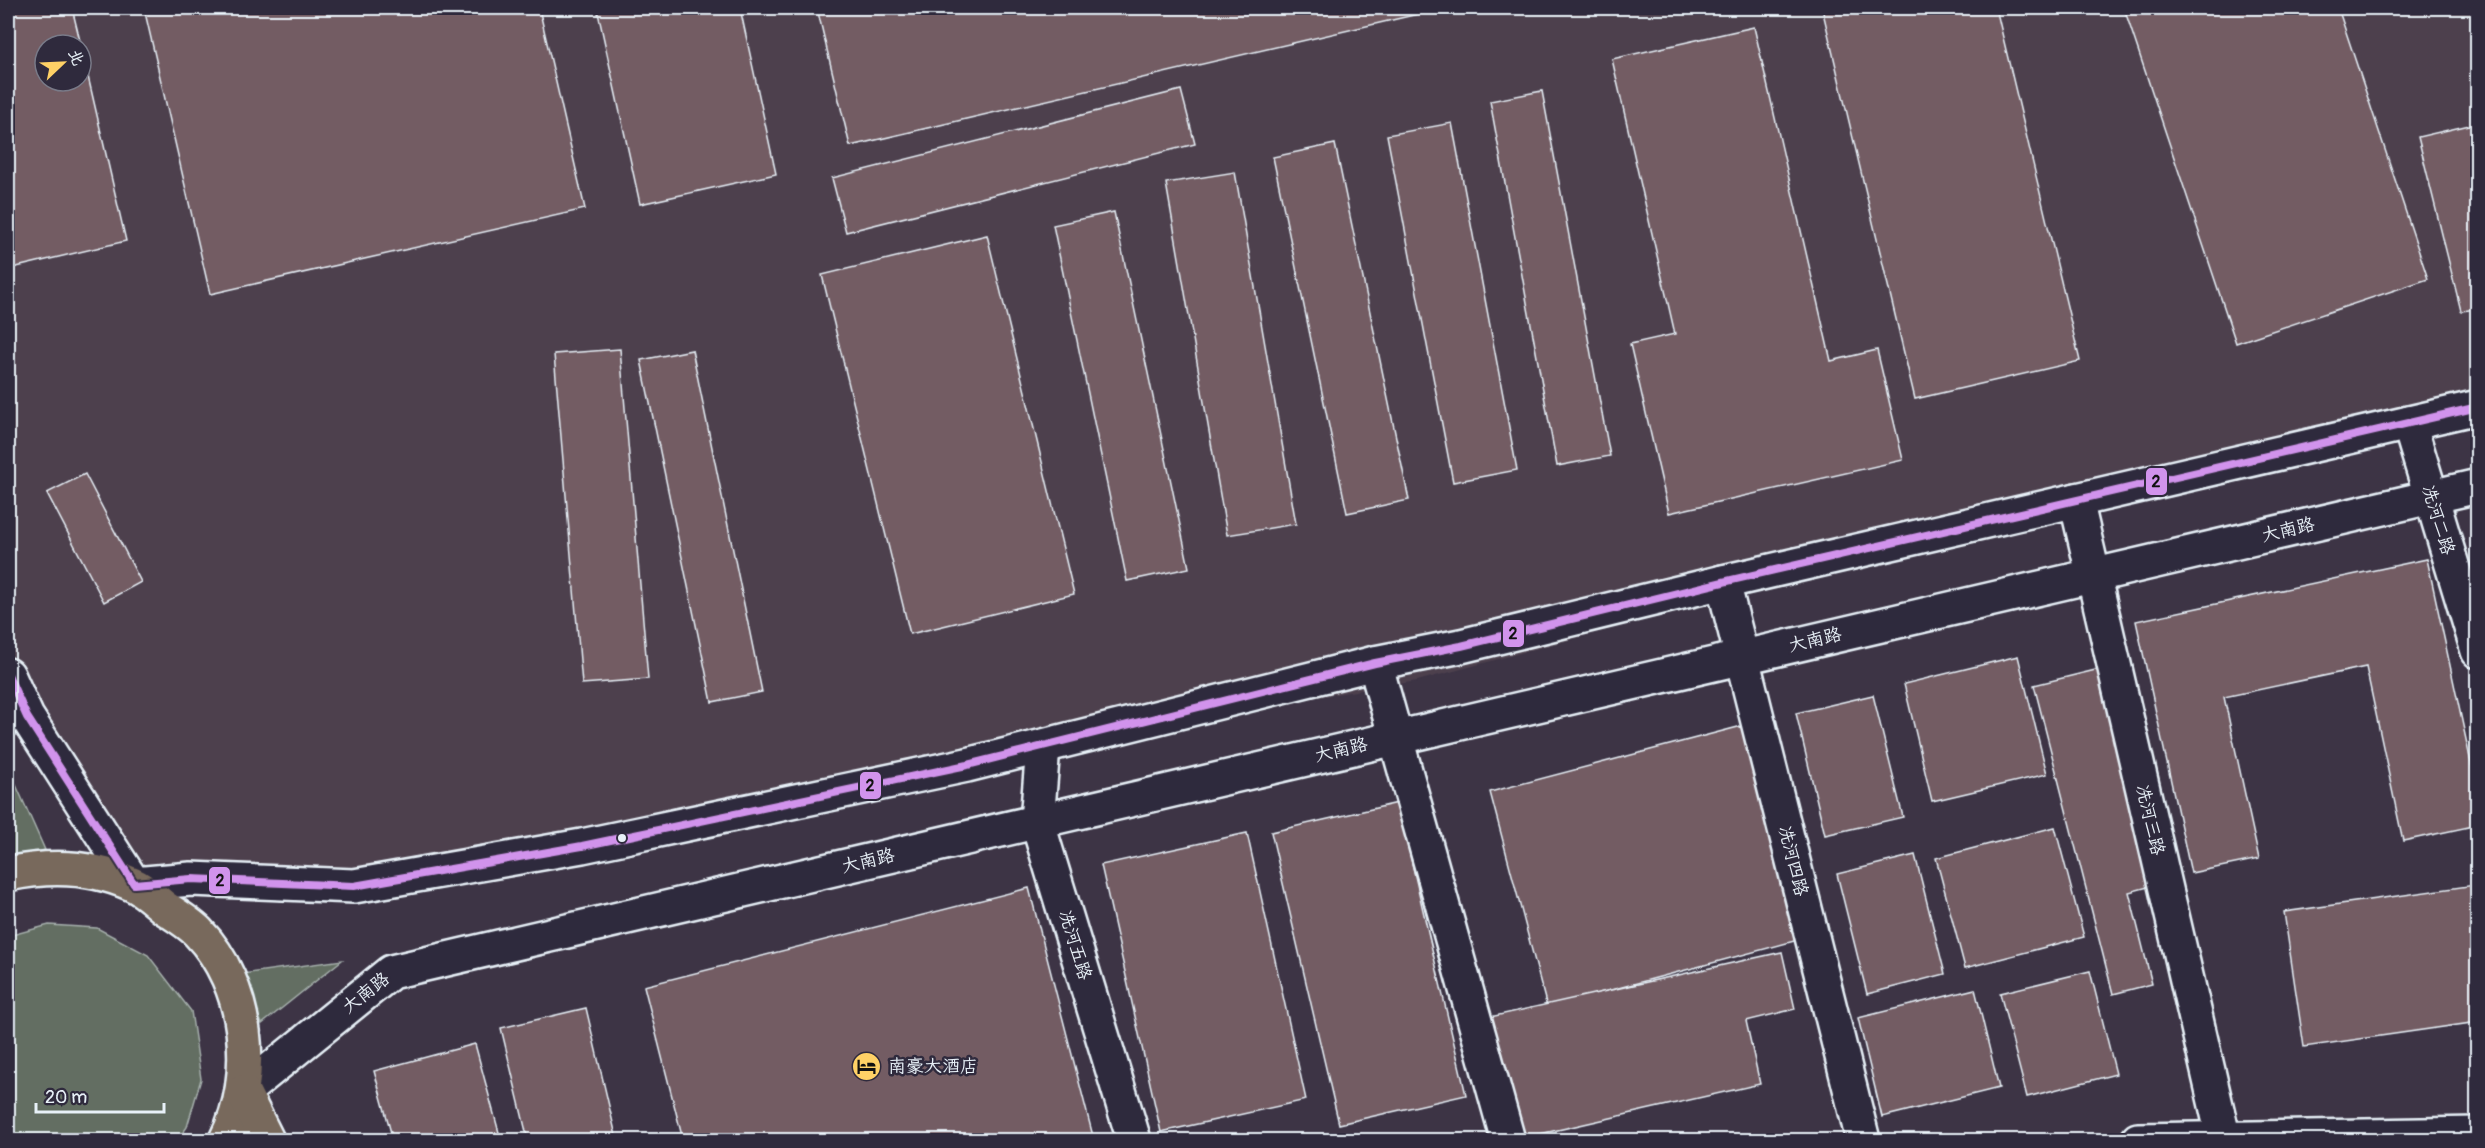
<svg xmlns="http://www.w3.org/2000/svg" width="2485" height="1148" viewBox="0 0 2485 1148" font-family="Pangolin,'LXGW WenKai TC',sans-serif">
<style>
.built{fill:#4d404e;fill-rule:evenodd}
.green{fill:#646e62;stroke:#a6b0ad;stroke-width:1.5}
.building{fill:#735c63;stroke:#e8f1f8;stroke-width:1.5}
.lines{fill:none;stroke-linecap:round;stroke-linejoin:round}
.minor-casing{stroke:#e8f1f8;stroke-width:38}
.major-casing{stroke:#e8f1f8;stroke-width:38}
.minor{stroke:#2f2a3d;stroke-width:33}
.major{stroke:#78695c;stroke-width:33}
.bus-1-casing{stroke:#2f2a3d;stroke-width:12}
.bus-1{stroke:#d193ec;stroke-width:8}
.bus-dot{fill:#e8f1f8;stroke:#2f2a3d;stroke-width:2}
.labels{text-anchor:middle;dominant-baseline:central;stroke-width:5;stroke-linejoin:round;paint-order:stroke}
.street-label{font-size:18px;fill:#e8f1f8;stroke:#2f2a3d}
.poi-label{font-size:18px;fill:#e8f1f8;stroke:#2f2a3d;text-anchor:start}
.line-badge{stroke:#2f2a3d;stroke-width:2}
.pale-badge-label{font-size:16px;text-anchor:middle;font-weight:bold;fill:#111}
</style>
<rect width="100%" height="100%" fill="#3d3445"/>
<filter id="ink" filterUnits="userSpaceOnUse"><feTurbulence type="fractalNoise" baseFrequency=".0167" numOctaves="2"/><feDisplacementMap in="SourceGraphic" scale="12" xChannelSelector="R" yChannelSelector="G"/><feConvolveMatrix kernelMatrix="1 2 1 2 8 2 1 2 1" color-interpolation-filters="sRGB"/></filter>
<g filter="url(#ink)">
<path class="built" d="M 8,8 L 2477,8 L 2477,407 L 2170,478 L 1417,681 L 1015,746 L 354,886 L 134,884 L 8,675 ZM 45,45 L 81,45 L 81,81 L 45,81 Z"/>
<g class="green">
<path d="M 8,767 L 45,850 L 8,860 Z"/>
<path d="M 49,925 L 97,928 L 148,955 L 191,1011 L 201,1079 L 187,1127 L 178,1140 L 8,1140 L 8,936 Z"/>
<path d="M 342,960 L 262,1024 L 242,974 Z"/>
</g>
<g class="building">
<path d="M 8,8 L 72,8 L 81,45 L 45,45 L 45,81 L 81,81 L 81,46 L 126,241 L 8,269 Z"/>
<path d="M 144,8 L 539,8 L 585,209 L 210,294 Z"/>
<path d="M 597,8 L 740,8 L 776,174 L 640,204 Z"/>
<path d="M 817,8 L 1444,8 L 850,146 Z"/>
<path d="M 1822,8 L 1996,8 L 2080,361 L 1915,399 Z"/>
<path d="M 2124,8 L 2338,8 L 2428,279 L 2236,343 Z"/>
<path d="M 1754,27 L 1831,361 L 1877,350 L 1903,460 L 1669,513 L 1630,344 L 1675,334 L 1612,59 Z"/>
<path d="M 1181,90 L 1195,144 L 846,232 L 832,178 Z"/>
<path d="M 1542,91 L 1610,456 L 1557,466 L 1490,101 Z"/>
<path d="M 1452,123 L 1517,470 L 1453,482 L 1387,135 Z"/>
<path d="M 2478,123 L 2478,309 L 2461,311 L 2418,137 Z"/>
<path d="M 1335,144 L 1409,500 L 1347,513 L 1273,157 Z"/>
<path d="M 1235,172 L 1296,524 L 1227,535 L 1166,183 Z"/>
<path d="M 1114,212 L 1189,568 L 1127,581 L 1053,225 Z"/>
<path d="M 987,235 L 1074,594 L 910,634 L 822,275 Z"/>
<path d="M 620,349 L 648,679 L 582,684 L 554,354 Z"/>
<path d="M 692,350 L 762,692 L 712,702 L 641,360 Z"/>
<path d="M 85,474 L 141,582 L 104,602 L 47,493 Z"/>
<path d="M 2427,559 L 2478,795 L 2478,825 L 2403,841 L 2366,667 L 2224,697 L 2259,859 L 2191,873 L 2136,621 Z"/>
<path d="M 2018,656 L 2047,774 L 1932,801 L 1904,684 Z"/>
<path d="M 2112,666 L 2167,882 L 2129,892 L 2152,984 L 2113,994 L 2034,685 Z"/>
<path d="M 1873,695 L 1903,817 L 1825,835 L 1796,713 Z"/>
<path d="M 1742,726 L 1798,940 L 1547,1007 L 1490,792 Z"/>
<path d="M 1398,803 L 1466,1095 L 1339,1124 L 1271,832 Z"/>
<path d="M 2055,827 L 2084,937 L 1965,968 L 1936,858 Z"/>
<path d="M 1247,833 L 1306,1100 L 1161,1132 L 1101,865 Z"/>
<path d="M 1915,855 L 1945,974 L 1867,994 L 1837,874 Z"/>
<path d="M 2475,885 L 2478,906 L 2478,1022 L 2304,1047 L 2284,912 Z"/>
<path d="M 1029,888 L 1094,1140 L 683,1140 L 644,986 Z"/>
<path d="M 1782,952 L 1795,1009 L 1746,1021 L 1760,1084 L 1518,1139 L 1490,1017 Z"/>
<path d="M 2090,971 L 2116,1074 L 2027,1097 L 2000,993 Z"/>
<path d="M 1975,989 L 1999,1088 L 1882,1117 L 1858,1018 Z"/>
<path d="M 586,1008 L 617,1140 L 528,1140 L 501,1028 Z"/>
<path d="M 475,1044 L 501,1140 L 393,1140 L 374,1071 Z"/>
</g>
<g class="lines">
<defs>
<g id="minor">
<path d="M 2409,423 L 2478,651"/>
<path d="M 2076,500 L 2224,1140"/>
<path d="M 1723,582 L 1863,1140"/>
<path d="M 1375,663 L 1508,1140"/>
<path d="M 8,675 L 27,717 L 134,884 L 191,879 L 354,886 L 582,846 L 967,765 L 1375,663 L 1461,646 L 1723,582 L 2478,407"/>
<path d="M 1043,747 L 1037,821 L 1134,1140"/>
<path d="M 243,1092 L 391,972 L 2478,486"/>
<path d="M 2138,1140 L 2478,1134"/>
</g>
<g id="major">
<path d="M 8,874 C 50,865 92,866 132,884 C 144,889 155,900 165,908 C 176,915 189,923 198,932 C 249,985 258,1076 226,1140"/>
<path d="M 243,1092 L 267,1140"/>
</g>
</defs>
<use href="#minor" class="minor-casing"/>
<use href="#major" class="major-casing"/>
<use href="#minor" class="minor"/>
<use href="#major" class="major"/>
<defs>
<path id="bus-1" d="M 8,675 L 27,717 L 134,884 L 191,879 L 354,886 L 582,846 L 967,765 L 1375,663 L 1461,646 L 1723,582 L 2478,407"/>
</defs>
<use href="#bus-1" class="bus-1-casing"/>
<use href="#bus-1" class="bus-1"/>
</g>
</g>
<defs>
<symbol id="hotel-disc" viewBox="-11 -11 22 22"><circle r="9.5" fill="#ffd166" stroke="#2f2a3d"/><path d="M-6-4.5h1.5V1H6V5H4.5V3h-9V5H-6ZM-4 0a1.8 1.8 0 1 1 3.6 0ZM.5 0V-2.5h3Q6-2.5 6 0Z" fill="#111"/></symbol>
</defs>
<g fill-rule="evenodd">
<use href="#hotel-disc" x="850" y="1050" width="33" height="33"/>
</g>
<circle class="bus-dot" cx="622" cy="838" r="5"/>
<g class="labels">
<g class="street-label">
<text transform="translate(2438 520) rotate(73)">冼河二路</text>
<text transform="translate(2288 530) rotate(-13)">大南路</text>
<text transform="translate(1815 640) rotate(-13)">大南路</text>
<text transform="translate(1341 750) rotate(-13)">大南路</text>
<text transform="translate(2150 820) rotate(77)">冼河三路</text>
<text transform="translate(868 861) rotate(-13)">大南路</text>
<text transform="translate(1793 861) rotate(76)">冼河四路</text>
<text transform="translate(1075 945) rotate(73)">冼河五路</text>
<text transform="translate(366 993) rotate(-38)">大南路</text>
</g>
<g class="poi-label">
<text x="888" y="1066">南豪大酒店</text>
</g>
</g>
<g class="line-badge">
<rect x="2145" y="467" width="23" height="29" rx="6" fill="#d193ec"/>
<rect x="1502" y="619" width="23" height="29" rx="6" fill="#d193ec"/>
<rect x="859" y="771" width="23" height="29" rx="6" fill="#d193ec"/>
<rect x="208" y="866" width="23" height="29" rx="6" fill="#d193ec"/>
</g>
<g class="pale-badge-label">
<text x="2156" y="487">2</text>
<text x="1513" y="639">2</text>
<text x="870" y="791">2</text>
<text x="220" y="886">2</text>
</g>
<rect width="2485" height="1148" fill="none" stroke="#2f2a3d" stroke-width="30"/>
<rect x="15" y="15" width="2455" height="1118" fill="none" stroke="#e8f1f8" stroke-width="2" filter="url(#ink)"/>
<g transform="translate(63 63) rotate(67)"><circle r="28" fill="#2f2a3d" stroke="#797a88" stroke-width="1.5"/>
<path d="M0-4.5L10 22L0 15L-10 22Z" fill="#ffd166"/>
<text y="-9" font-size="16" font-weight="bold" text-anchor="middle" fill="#e8f1f8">北</text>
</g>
<path d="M36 1103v9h128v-9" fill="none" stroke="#e8f1f8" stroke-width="3"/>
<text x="45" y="1103" font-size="18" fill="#e8f1f8" stroke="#2f2a3d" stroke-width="4.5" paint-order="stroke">20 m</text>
</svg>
